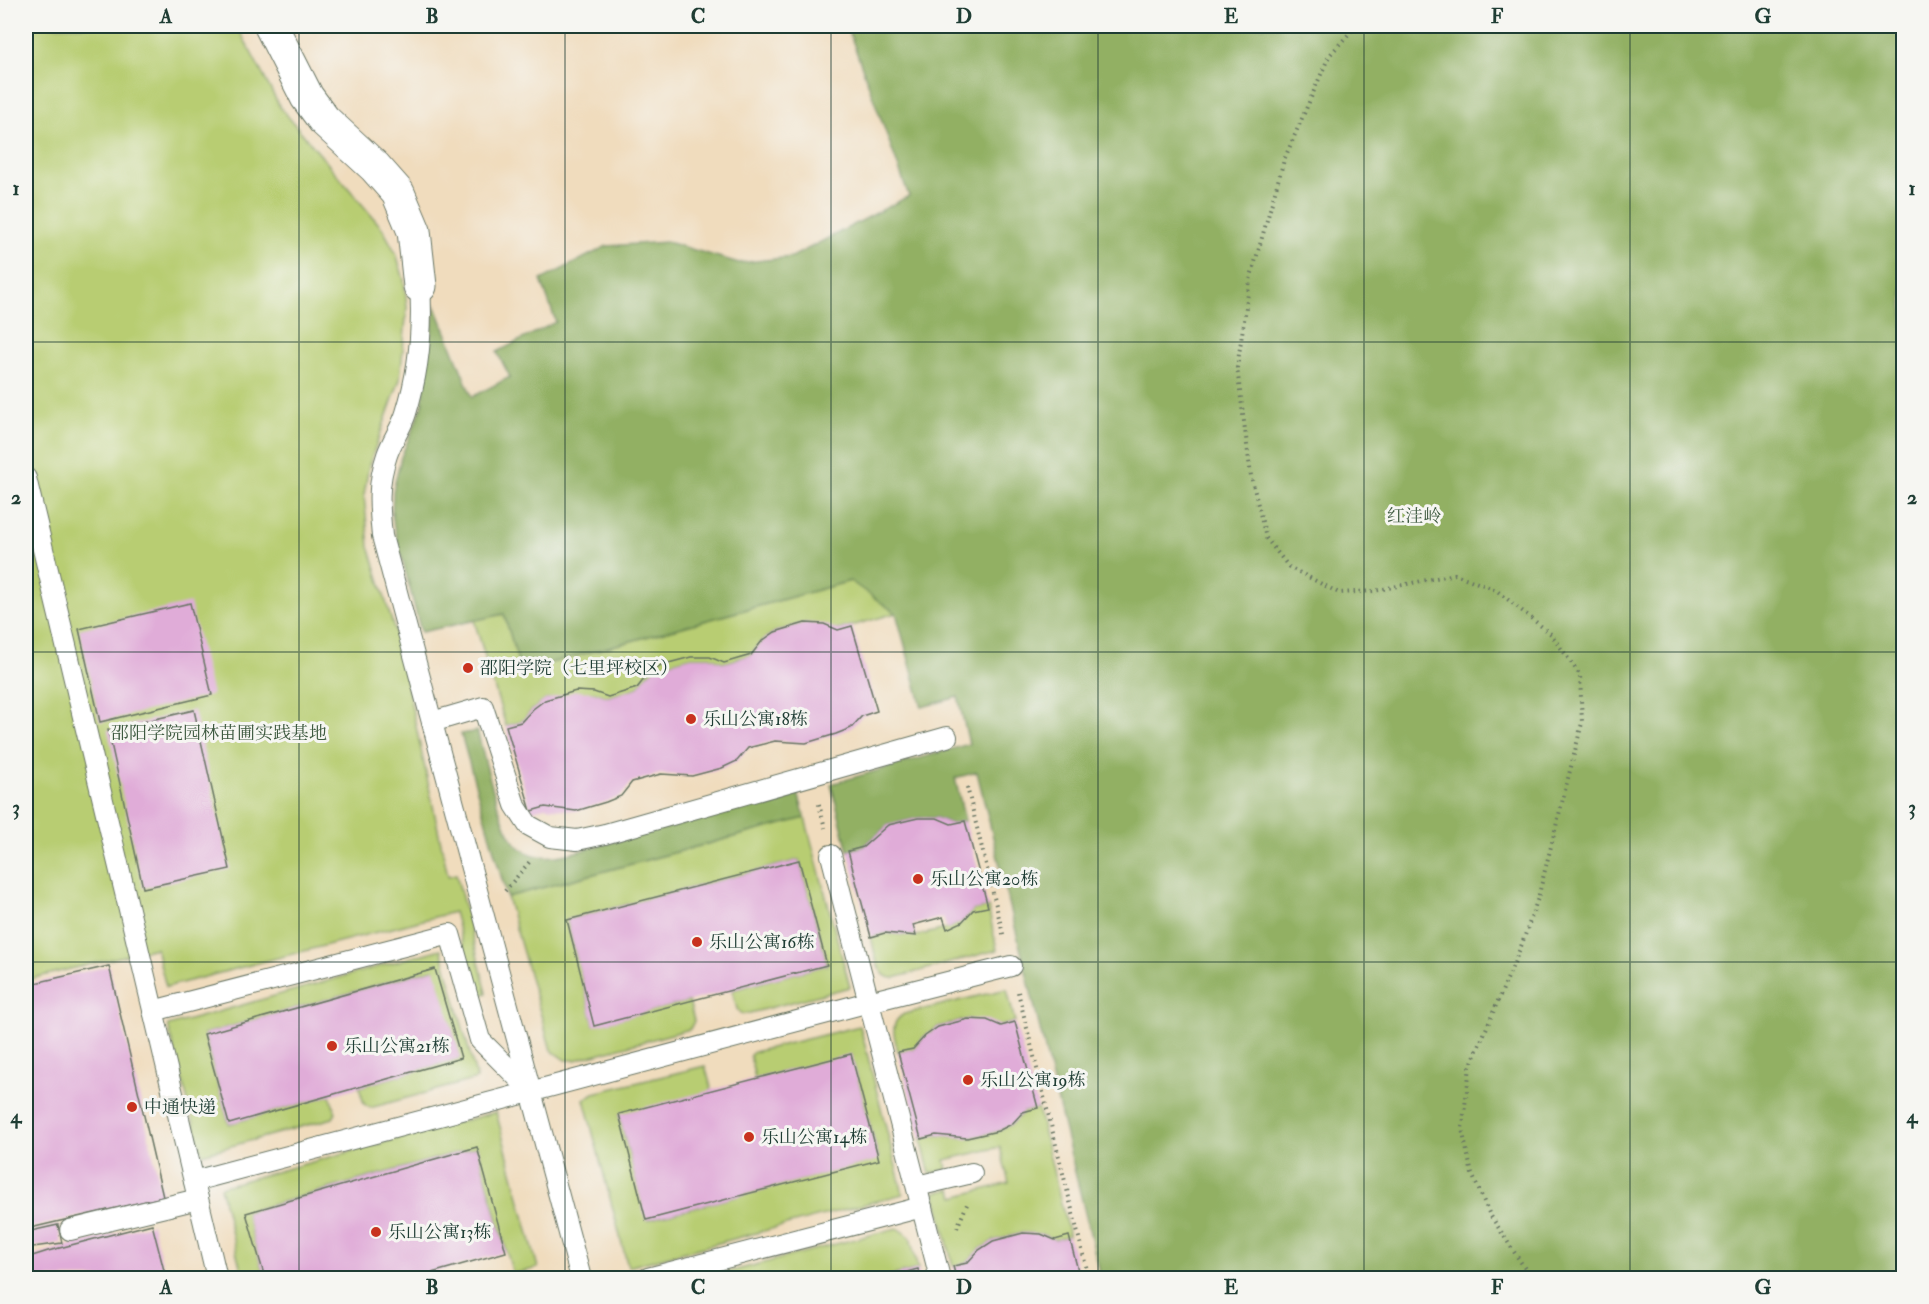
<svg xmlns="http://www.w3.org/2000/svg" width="1929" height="1304" viewBox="0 0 1929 1304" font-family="'IM FELL Double Pica','Noto Serif SC',serif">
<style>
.green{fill:#b8cd72;stroke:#6c8553;stroke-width:1.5}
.forest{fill:#92b064;stroke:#58764c;stroke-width:1.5}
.building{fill:#e0acd8}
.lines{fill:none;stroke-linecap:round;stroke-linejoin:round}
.service-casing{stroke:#687564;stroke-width:22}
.minor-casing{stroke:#687564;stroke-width:35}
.path{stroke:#687564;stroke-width:4;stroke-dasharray:1.5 4.5;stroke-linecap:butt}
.service{stroke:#fff;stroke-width:20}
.minor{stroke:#fff;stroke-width:33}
.grid{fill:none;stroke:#1f3d34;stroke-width:1.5;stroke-opacity:0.55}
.poi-dot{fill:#c8321e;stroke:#f6f6f2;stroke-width:2}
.labels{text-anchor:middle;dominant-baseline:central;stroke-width:6;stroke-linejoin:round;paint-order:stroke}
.park-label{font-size:18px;fill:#3e5a40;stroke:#f6f6f2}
.poi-label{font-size:18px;fill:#1f3d34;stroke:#f6f6f2;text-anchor:start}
.neatline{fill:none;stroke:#1f3d34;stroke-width:2}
.grid-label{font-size:20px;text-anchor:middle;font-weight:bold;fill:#1f3d34}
</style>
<rect width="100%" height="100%" fill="#f6f6f2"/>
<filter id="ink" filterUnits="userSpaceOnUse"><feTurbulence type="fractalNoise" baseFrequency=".0167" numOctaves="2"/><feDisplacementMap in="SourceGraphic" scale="12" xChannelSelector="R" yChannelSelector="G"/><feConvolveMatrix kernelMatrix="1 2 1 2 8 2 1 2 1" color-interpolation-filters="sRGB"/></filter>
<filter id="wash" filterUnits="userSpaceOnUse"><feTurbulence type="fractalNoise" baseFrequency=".008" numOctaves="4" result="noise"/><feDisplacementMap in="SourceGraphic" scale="24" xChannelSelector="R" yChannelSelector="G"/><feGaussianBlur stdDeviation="1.35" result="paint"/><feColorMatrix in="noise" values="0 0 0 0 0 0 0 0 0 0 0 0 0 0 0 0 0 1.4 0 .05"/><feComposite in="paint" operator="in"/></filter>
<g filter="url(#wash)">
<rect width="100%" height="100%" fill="#f0dcbd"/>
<g class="green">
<path d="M 26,26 L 237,26 L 280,107 L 382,228 L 396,253 L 404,280 L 407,308 L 400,379 L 369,465 L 364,495 L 369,546 L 397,638 L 448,876 L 456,874 L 487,993 L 477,997 L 454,912 L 166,987 L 156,948 L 26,980 Z"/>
<path d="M 851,581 L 896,613 L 838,630 L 805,623 L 775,632 L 762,641 L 751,655 L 724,663 L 710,657 L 691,657 L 661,665 L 648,674 L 637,688 L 608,697 L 594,692 L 546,700 L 533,709 L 521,722 L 506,726 L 474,620 L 504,614 L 521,671 Z"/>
<path d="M 805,818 L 850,987 L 746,1014 L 741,1014 L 737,1009 L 732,990 L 827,965 L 799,860 L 567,920 L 594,1025 L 689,1001 L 694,1021 L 690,1029 L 575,1060 L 565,1060 L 551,1050 L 507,897 Z"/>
<path d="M 988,907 L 997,950 L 894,978 C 876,979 875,951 871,937 L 885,933 L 916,936 L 946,929 L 962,922 L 973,910 Z"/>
<path d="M 441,949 L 477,1079 L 370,1108 L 364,1104 L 359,1087 L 460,1058 L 434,969 L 204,1034 L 229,1124 L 330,1095 L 336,1113 L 333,1118 L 202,1154 L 168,1026 Z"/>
<path d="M 1007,989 L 1015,1022 L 1001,1026 L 968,1019 L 938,1027 L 925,1036 L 913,1049 L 898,1052 C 895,1038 888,1023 904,1014 Z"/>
<path d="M 860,1026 L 903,1194 L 628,1267 L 584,1099 L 594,1093 L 705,1066 L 712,1091 L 619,1115 L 647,1220 L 879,1159 L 851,1055 L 755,1079 L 750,1055 L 754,1052 Z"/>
<path d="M 1038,1108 L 1069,1236 L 1055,1240 L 1041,1234 L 1022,1233 L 993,1241 L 979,1250 L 967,1263 L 953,1266 L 935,1192 L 952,1189 L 954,1197 L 1009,1183 L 1000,1147 L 945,1160 L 947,1169 L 930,1174 L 921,1139 L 936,1135 L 967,1138 L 998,1131 L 1012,1124 L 1023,1112 Z"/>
<path d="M 496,1112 L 538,1268 L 513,1274 L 477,1147 L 246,1212 L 265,1278 L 243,1278 L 220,1187 Z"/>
<path d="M 897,1228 L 910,1237 L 918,1269 L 882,1278 L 706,1278 Z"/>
</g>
<g class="forest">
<path d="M 847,26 L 1903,26 L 1903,1278 L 1101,1278 L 977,772 L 955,778 L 965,821 L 951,824 L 937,818 L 919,818 L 888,825 L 863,847 L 848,851 L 831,784 L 969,744 L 958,697 L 922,707 L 896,613 L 850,581 L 521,671 L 504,614 L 421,632 L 392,519 L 393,491 L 401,457 L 422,407 L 435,305 L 472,397 L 510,377 L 497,352 L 556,322 L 541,280 L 607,246 L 667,242 L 739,263 L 792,257 L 909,196 Z"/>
<path d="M 477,731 C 485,758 500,832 520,848 C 534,859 551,858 568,854 L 798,793 L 805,818 L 507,897 L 461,734 Z"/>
</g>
<g id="blocks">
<g class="building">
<path d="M 190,603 L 212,695 L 100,722 L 79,629 Z"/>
<path d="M 805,623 L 824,624 L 838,630 L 852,626 L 877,711 L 862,716 L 851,728 L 836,734 L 806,743 L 775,741 L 748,748 L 737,761 L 722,768 L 692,776 L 661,774 L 632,782 L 621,796 L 606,802 L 576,811 L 545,807 L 531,811 L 506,726 L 521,722 L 533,709 L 545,700 L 576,691 L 594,692 L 608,697 L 637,688 L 648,674 L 661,665 L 691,657 L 710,657 L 724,663 L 751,655 L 762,641 L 775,632 Z"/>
<path d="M 194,710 L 230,869 L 143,888 L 108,730 Z"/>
<path d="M 918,818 L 937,818 L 951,824 L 965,821 L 988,907 L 973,910 L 962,922 L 947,929 L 943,917 L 913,925 L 916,936 L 885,933 L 871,937 L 848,851 L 863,847 L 888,825 Z"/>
<path d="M 799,860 L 827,965 L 594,1026 L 567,920 Z"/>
<path d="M 109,966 L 163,1197 L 26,1229 L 26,985 Z"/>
<path d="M 435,969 L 461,1058 L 229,1124 L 204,1034 Z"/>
<path d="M 968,1019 L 987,1020 L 1001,1026 L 1015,1022 L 1038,1108 L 1023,1112 L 1012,1124 L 998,1131 L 967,1138 L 936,1135 L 921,1139 L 898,1052 L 913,1049 L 925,1036 L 938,1027 Z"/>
<path d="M 851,1054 L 879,1160 L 646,1220 L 619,1114 Z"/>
<path d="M 477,1147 L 506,1252 L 414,1278 L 265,1278 L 246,1213 Z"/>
<path d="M 152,1224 L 166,1278 L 26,1278 L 26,1258 L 48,1251 Z"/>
<path d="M 58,1225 L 62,1243 L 26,1248 L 26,1232 Z"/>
<path d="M 1023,1233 L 1041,1234 L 1055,1240 L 1069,1236 L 1080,1278 L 956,1278 L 953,1266 L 967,1263 L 979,1250 L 993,1241 Z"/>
<path d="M 918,1269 L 920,1278 L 885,1278 Z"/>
</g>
</g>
</g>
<g filter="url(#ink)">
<use href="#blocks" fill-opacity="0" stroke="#687564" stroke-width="1.5"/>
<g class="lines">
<defs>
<g id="service">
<path d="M 420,286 C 423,329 419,371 406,413 C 402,427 392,440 387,455 C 377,484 379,506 382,536 L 581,1278"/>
<path d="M 26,478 L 217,1278"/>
<path d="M 432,722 L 483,707 L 515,805 L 528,825 L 550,837 L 577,840 L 605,834 L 947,737"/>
<path d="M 831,855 L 940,1278"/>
<path d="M 153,1011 L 450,934 L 480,1040 L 529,1089"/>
<path d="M 194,1181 L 869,1002 L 1011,966"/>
<path d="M 917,1186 L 972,1173"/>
<path d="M 70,1230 L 198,1199"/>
<path d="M 648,1278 L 922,1207"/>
</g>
<path id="minor" d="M 271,26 L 307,97 L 324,120 L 375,167 L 398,193 L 414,231 L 420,286"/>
</defs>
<use href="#service" class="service-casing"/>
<use href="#minor" class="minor-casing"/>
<g class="path">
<path d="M 1356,26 L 1329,56 L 1284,160 L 1250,280 L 1237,368 L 1251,476 L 1266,538 L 1289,567 L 1339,593 L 1374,591 L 1455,574 L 1496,590 L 1551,634 L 1580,675 L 1582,723 L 1538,898 L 1522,944 L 1470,1067 L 1462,1129 L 1472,1174 L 1489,1213 L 1531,1278"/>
<path d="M 967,787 L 1004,938"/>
<path d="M 819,804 L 825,828"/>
<path d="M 505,891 L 531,860"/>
<path d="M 1018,992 L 1089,1278"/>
<path d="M 957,1228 L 968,1202"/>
</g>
<use href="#service" class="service"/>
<use href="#minor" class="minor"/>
</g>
</g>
<path class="grid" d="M 299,26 L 299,1278M 565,26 L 565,1278M 831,26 L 831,1278M 1098,26 L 1098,1278M 1364,26 L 1364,1278M 1630,26 L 1630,1278M 26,342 L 1904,342M 26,652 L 1904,652M 26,962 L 1904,962"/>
<g class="poi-dot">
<circle cx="468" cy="668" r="6"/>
<circle cx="691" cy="719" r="6"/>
<circle cx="918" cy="879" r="6"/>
<circle cx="697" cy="942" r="6"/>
<circle cx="332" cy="1046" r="6"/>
<circle cx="968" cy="1080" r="6"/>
<circle cx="132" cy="1107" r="6"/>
<circle cx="749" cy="1137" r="6"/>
<circle cx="376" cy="1232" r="6"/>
</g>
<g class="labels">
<g class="park-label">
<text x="1414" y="516">红洼岭</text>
<text x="219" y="733">邵阳学院园林苗圃实践基地</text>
</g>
<g class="poi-label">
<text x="480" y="668">邵阳学院（七里坪校区）</text>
<text x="703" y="719">乐山公寓18栋</text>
<text x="930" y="879">乐山公寓20栋</text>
<text x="709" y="942">乐山公寓16栋</text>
<text x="344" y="1046">乐山公寓21栋</text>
<text x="980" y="1080">乐山公寓19栋</text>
<text x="144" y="1107">中通快递</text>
<text x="761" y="1137">乐山公寓14栋</text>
<text x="388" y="1232">乐山公寓13栋</text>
</g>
</g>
<rect width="1929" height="1304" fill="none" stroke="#f6f6f2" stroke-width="66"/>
<rect x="33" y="33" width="1863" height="1238" class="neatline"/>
<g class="grid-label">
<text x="166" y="23">A</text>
<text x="432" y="23">B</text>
<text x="698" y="23">C</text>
<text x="964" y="23">D</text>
<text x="1231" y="23">E</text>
<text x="1497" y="23">F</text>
<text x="1763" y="23">G</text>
<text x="16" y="195">1</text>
<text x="1912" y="195">1</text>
<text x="16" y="504">2</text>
<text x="1912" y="504">2</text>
<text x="16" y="814">3</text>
<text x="1912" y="814">3</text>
<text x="16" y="1123">4</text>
<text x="1912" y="1123">4</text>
<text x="166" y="1294">A</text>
<text x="432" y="1294">B</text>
<text x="698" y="1294">C</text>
<text x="964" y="1294">D</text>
<text x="1231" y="1294">E</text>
<text x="1497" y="1294">F</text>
<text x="1763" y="1294">G</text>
</g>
</svg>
